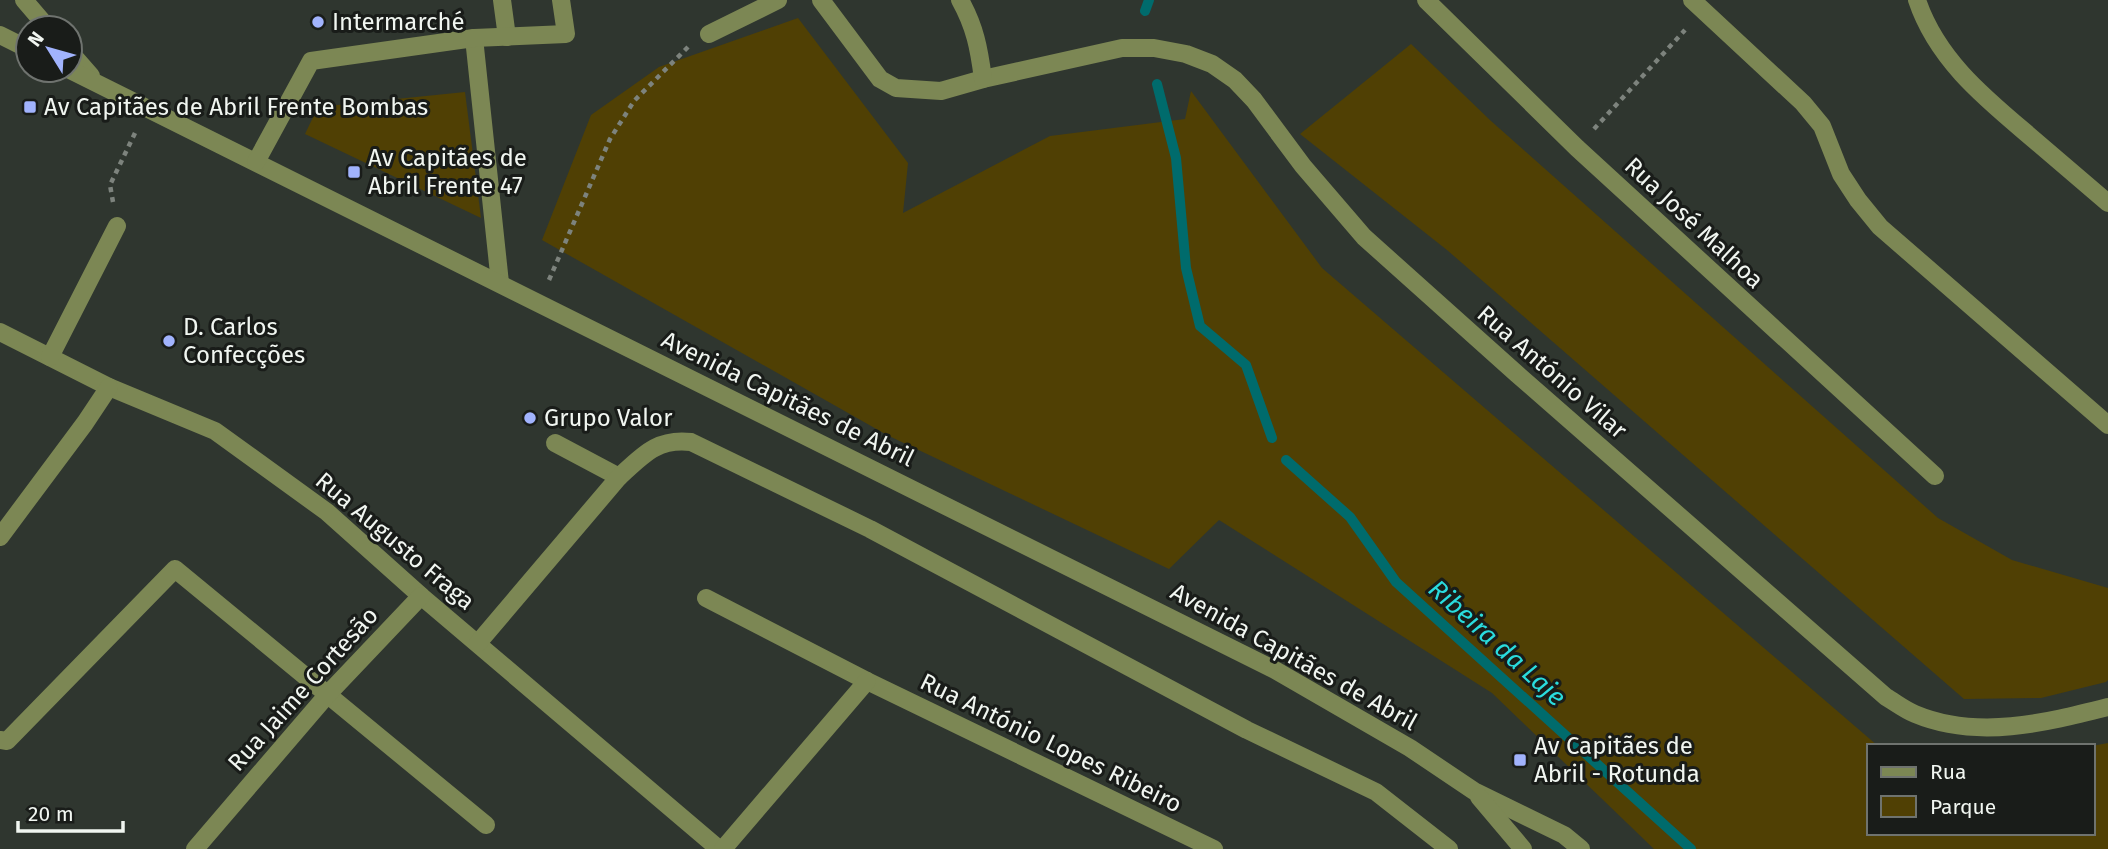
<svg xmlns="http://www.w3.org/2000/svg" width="2108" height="849" viewBox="0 0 2108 849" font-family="'Fira Sans',sans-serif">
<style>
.green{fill:#504004}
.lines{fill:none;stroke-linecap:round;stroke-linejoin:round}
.stream{stroke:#006b6c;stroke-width:10}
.path{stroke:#7d837d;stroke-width:4.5;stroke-dasharray:5 5;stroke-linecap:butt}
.minor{stroke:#7c8754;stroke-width:18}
.poi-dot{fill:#a1b3fd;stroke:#191c19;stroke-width:2.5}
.labels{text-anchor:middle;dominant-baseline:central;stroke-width:6;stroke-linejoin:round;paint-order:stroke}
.poi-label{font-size:24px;fill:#f1f6f1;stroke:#191c19;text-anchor:start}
.street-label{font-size:24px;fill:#f1f6f1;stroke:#191c19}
.water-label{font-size:26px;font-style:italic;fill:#2adcde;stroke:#191c19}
</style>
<rect width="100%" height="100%" fill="#2f362f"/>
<g class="green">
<path d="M 798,18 L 908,163 L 903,213 L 1050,136 L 1185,119 L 1191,91 L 1322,268 L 1878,746 L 1868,746 L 1868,833 L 2092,833 L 2092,746 L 2108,743 L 2108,849 L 1654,849 L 1492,693 L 1219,520 L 1169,569 L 887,435 L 542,240 L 591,115 L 659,67 Z"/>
<path d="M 1411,44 L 1491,121 L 1938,518 L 2012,560 L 2108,588 L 2108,680 L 2106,682 L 2041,698 L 1964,699 L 1447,250 L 1300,134 Z"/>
<path d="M 465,92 L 481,218 L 305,134 L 318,107 Z"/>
</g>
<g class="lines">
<g class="stream">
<path d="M 1145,11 L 1149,0"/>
<path d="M 1157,84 L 1176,158 L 1186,268 L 1200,326 L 1246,365 L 1272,438"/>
<path d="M 1286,460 L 1350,517 L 1396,582 L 1691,849"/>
</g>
<g class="path">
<path d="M 1594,129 L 1685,30"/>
<path d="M 113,202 L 110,185 L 135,133"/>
<path d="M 549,280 L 610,139 L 634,101 L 688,47"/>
</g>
<g class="minor">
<path d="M 24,0 L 48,28"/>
<path d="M 502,0 L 507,37"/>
<path d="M 821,0 L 880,79 L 896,88 L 941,91 L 983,79 L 1122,48 L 1154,48 L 1186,54 L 1212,64 L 1235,80 L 1254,100 L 1303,166 L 1364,237 L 1517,374 L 1886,697 C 1896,703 1905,710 1915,714 C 1977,740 2045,723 2108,707"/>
<path d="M 960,0 C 975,27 979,48 983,79"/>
<path d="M 1426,0 L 1577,148 L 1935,476"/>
<path d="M 1692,0 L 1803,103 L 1822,126 L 1841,174 L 1858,200 L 1880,227 L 2108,425"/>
<path d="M 1917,0 C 1936,57 1981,95 2025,132 C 2053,156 2080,179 2108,203"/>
<path d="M 709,34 L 778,0"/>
<path d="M 0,35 L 28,49"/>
<path d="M 474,38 L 500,283"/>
<path d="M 70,52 L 91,76"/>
<path d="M 70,70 L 1275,670 L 1410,748 L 1474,791 L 1564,835 L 1581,849"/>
<path d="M 256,162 L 311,61 L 474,38 L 566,34 L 561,0"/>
<path d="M 0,332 L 109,387 L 215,431 L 327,512 L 421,596 L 719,849"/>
<path d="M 50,357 L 117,226"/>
<path d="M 555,443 L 619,477"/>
<path d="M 0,537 L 85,423 L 109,387"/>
<path d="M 706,598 L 867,681 L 1214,849"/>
<path d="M 478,643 L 619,477 C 643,455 657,438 691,442 L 870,529 L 1247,730 L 1376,792 L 1449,849"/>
<path d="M 0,740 L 7,741 L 175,569 L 486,825"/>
<path d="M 1479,797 L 1523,849"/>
<path d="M 195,849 L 328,694 L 421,596"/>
<path d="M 723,849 L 867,681"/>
</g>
</g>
<g class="poi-dot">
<circle cx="318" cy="22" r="7"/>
<rect x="23" y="100" width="14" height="14" rx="3.5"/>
<rect x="347" y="165" width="14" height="14" rx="3.5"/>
<circle cx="169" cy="341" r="7"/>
<circle cx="530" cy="418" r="7"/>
<rect x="1513" y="753" width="14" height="14" rx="3.5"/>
</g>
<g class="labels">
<g class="poi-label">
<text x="332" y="22">Intermarché</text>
<text x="44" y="107">Av Capitães de Abril Frente Bombas</text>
<text x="368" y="158">Av Capitães de<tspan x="368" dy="28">Abril Frente 47</tspan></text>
<text x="183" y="327">D. Carlos<tspan x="183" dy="28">Confecções</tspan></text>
<text x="544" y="418">Grupo Valor</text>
<text x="1534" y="746">Av Capitães de<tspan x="1534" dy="28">Abril - Rotunda</tspan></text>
</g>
<g class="street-label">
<text transform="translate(1694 223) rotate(43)">Rua José Malhoa</text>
<text transform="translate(1552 372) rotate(41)">Rua António Vilar</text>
<text transform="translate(788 399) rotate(26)">Avenida Capitães de Abril</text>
<text transform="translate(395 541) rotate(40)">Rua Augusto Fraga</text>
<text transform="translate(1294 657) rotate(29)">Avenida Capitães de Abril</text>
<text transform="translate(303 689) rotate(-48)">Rua Jaime Cortesão</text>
<text transform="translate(1051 743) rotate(26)">Rua António Lopes Ribeiro</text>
</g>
<g class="water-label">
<text transform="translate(1497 643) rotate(42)">Ribeira da Laje</text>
</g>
</g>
<rect x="1867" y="744" width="228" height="91" fill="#191c19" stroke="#6f736f" stroke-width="2"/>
<rect x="1881" y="767" width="35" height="10" fill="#7c8754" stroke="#6f736f" stroke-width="2"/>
<text x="1930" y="779" font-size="21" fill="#f1f6f1">Rua</text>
<rect x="1881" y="796" width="35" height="21" fill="#504004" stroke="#6f736f" stroke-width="2"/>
<text x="1930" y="814" font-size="21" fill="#f1f6f1">Parque</text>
<g transform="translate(49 49) rotate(307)"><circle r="33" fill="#191c19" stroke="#6f736f" stroke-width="2"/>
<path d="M0-5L12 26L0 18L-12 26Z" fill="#a1b3fd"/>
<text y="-10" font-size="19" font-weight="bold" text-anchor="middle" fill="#f1f6f1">N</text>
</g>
<path d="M18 821v10h105v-10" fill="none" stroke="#f1f6f1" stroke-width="3.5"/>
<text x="28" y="821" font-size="21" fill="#f1f6f1" stroke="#191c19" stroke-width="5" paint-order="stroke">20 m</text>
</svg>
